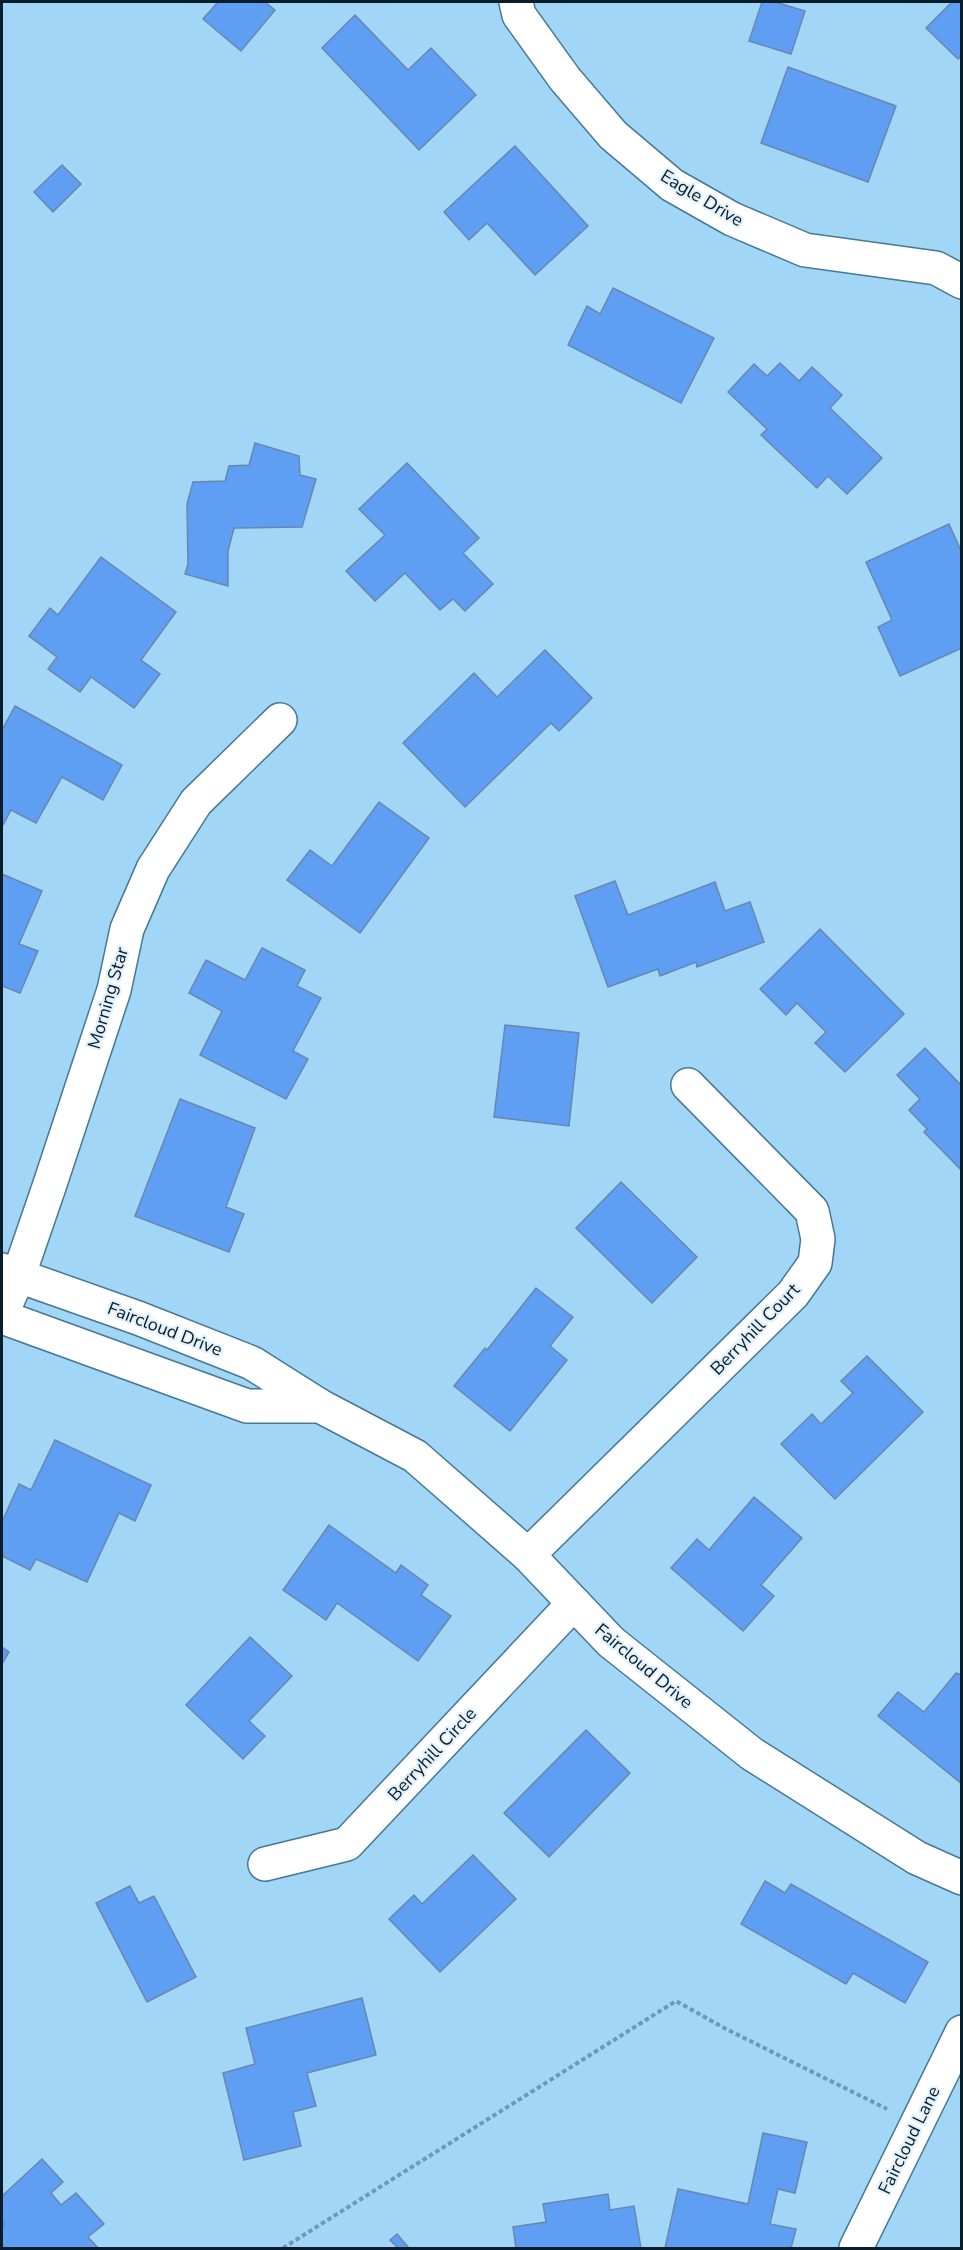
<svg xmlns="http://www.w3.org/2000/svg" width="963" height="2250" viewBox="0 0 963 2250" font-family="'Nunito Sans',sans-serif">
<style>
.building{fill:#5e9ef3;stroke:#6987af;stroke-width:1.5}
.lines{fill:none;stroke-linecap:round;stroke-linejoin:round}
.minor-casing{stroke:#467895;stroke-width:36}
.path{stroke:#6f99b2;stroke-width:4;stroke-dasharray:4.5 3;stroke-linecap:butt}
.minor{stroke:#fff;stroke-width:33}
.labels{text-anchor:middle;dominant-baseline:central;stroke-width:4.5;stroke-linejoin:round;paint-order:stroke}
.street-label{font-size:18px;fill:#091e2a;stroke:#e2f1fb}
</style>
<rect width="100%" height="100%" fill="#a2d6f6"/>
<g class="building">
<path d="M 218,2 L 265,2 L 275,10 L 241,51 L 203,19 Z"/>
<path d="M 762,2 L 775,2 L 805,11 L 791,54 L 749,41 Z"/>
<path d="M 952,2 L 962,2 L 962,55 L 958,59 L 926,28 Z"/>
<path d="M 355,15 L 408,70 L 431,48 L 476,95 L 419,150 L 322,48 Z"/>
<path d="M 788,67 L 896,106 L 868,182 L 761,143 Z"/>
<path d="M 515,146 L 588,226 L 535,275 L 487,223 L 469,240 L 444,212 Z"/>
<path d="M 62,165 L 81,184 L 53,212 L 34,192 Z"/>
<path d="M 613,288 L 714,338 L 681,403 L 568,345 L 587,306 L 600,314 Z"/>
<path d="M 780,363 L 799,381 L 812,367 L 842,395 L 830,408 L 882,458 L 847,494 L 828,476 L 817,488 L 761,435 L 767,429 L 728,392 L 754,364 L 767,376 Z"/>
<path d="M 255,443 L 299,456 L 300,475 L 316,479 L 302,527 L 234,528 L 228,551 L 228,586 L 185,574 L 188,564 L 187,504 L 193,482 L 225,481 L 229,466 L 249,465 Z"/>
<path d="M 407,463 L 479,538 L 463,553 L 493,584 L 465,611 L 453,599 L 440,610 L 405,573 L 375,601 L 346,571 L 385,535 L 359,509 Z"/>
<path d="M 949,524 L 962,553 L 962,648 L 900,676 L 878,627 L 892,620 L 866,562 Z"/>
<path d="M 101,557 L 176,612 L 141,660 L 160,674 L 134,708 L 91,677 L 80,692 L 48,669 L 57,657 L 29,636 L 50,608 L 58,615 Z"/>
<path d="M 545,650 L 592,698 L 559,731 L 551,723 L 465,807 L 403,743 L 474,673 L 497,697 Z"/>
<path d="M 15,706 L 122,765 L 103,800 L 62,777 L 36,823 L 11,810 L 2,827 L 2,730 Z"/>
<path d="M 379,802 L 429,838 L 360,933 L 287,880 L 310,850 L 332,866 Z"/>
<path d="M 2,874 L 42,891 L 19,944 L 38,951 L 20,993 L 2,986 Z"/>
<path d="M 615,881 L 628,915 L 715,882 L 725,911 L 750,902 L 764,942 L 697,967 L 696,962 L 660,976 L 658,969 L 608,987 L 575,896 Z"/>
<path d="M 820,929 L 904,1014 L 845,1072 L 815,1043 L 826,1032 L 797,1003 L 786,1015 L 760,989 Z"/>
<path d="M 262,948 L 305,970 L 297,986 L 321,998 L 293,1051 L 308,1059 L 286,1099 L 200,1055 L 222,1011 L 189,993 L 206,960 L 245,980 Z"/>
<path d="M 505,1025 L 579,1033 L 569,1126 L 494,1117 Z"/>
<path d="M 925,1048 L 962,1086 L 962,1171 L 924,1132 L 927,1129 L 909,1110 L 920,1099 L 897,1075 Z"/>
<path d="M 180,1099 L 255,1128 L 226,1207 L 244,1214 L 229,1252 L 135,1216 Z"/>
<path d="M 621,1182 L 697,1257 L 652,1303 L 576,1228 Z"/>
<path d="M 536,1288 L 573,1317 L 550,1346 L 567,1360 L 510,1431 L 454,1386 L 485,1348 L 487,1350 Z"/>
<path d="M 867,1356 L 923,1412 L 835,1499 L 781,1444 L 812,1414 L 821,1424 L 853,1393 L 841,1381 Z"/>
<path d="M 55,1440 L 151,1485 L 135,1521 L 119,1513 L 87,1582 L 36,1559 L 30,1570 L 2,1556 L 2,1522 L 19,1484 L 31,1490 Z"/>
<path d="M 754,1497 L 802,1538 L 761,1585 L 774,1596 L 743,1631 L 671,1568 L 697,1539 L 709,1550 Z"/>
<path d="M 329,1525 L 396,1573 L 401,1565 L 428,1585 L 421,1595 L 451,1616 L 418,1661 L 337,1603 L 326,1620 L 283,1590 Z"/>
<path d="M 250,1637 L 292,1676 L 249,1721 L 265,1736 L 243,1759 L 186,1705 Z"/>
<path d="M 2,1647 L 9,1652 L 2,1664 Z"/>
<path d="M 956,1673 L 962,1675 L 962,1784 L 878,1716 L 898,1692 L 924,1712 Z"/>
<path d="M 586,1730 L 630,1773 L 549,1857 L 504,1813 Z"/>
<path d="M 473,1855 L 516,1899 L 440,1972 L 389,1919 L 414,1895 L 422,1904 Z"/>
<path d="M 765,1881 L 785,1893 L 791,1884 L 928,1962 L 905,2003 L 853,1973 L 846,1984 L 741,1924 Z"/>
<path d="M 130,1886 L 139,1903 L 154,1896 L 196,1977 L 147,2002 L 96,1903 Z"/>
<path d="M 362,1998 L 376,2055 L 307,2073 L 316,2106 L 293,2112 L 301,2146 L 244,2160 L 223,2073 L 255,2064 L 246,2028 Z"/>
<path d="M 763,2133 L 807,2142 L 795,2193 L 778,2189 L 770,2224 L 796,2229 L 791,2248 L 665,2248 L 678,2189 L 748,2204 Z"/>
<path d="M 42,2159 L 63,2182 L 51,2193 L 61,2205 L 76,2193 L 104,2224 L 88,2237 L 98,2248 L 2,2248 L 2,2226 L 4,2224 L 2,2222 L 2,2196 Z"/>
<path d="M 608,2194 L 610,2210 L 634,2206 L 641,2248 L 516,2248 L 513,2227 L 546,2222 L 543,2204 Z"/>
<path d="M 397,2234 L 409,2248 L 398,2248 L 390,2240 Z"/>
</g>
<g class="lines">
<defs>
<g id="minor">
<path d="M 516,2 L 519,15 L 565,79 L 613,135 L 672,185 L 732,219 L 805,250 L 936,268 L 962,282"/>
<path d="M 2,1270 L 138,1318 L 252,1363 L 320,1406 L 415,1456 L 528,1555 L 611,1642 L 752,1754 L 917,1858 L 962,1878"/>
<path d="M 2,1313 L 18,1277 L 50,1184 L 114,990 L 127,929 L 153,869 L 196,802 L 280,720"/>
<path d="M 2,1317 L 247,1406 L 320,1406"/>
<path d="M 528,1555 L 793,1294 L 815,1263 L 818,1239 L 812,1211 L 688,1085"/>
<path d="M 265,1864 L 347,1844 L 574,1603"/>
<path d="M 856,2248 L 962,2032"/>
</g>
</defs>
<use href="#minor" class="minor-casing"/>
<path class="path" d="M 283,2248 L 676,2001 L 726,2029 L 887,2109"/>
<use href="#minor" class="minor"/>
</g>
<g class="labels">
<g class="street-label">
<text transform="translate(702 198) rotate(31)">Eagle Drive</text>
<text transform="translate(108 998) rotate(-74)">Morning Star</text>
<text transform="translate(165 1329) rotate(21)">Faircloud Drive</text>
<text transform="translate(755 1329) rotate(-46)">Berryhill Court</text>
<text transform="translate(644 1666) rotate(40)">Faircloud Drive</text>
<text transform="translate(432 1754) rotate(-47)">Berryhill Circle</text>
<text transform="translate(909 2140) rotate(-64)">Faircloud Lane</text>
</g>
</g>
<rect width="963" height="2250" fill="none" stroke="#091e2a" stroke-width="6"/>
</svg>
